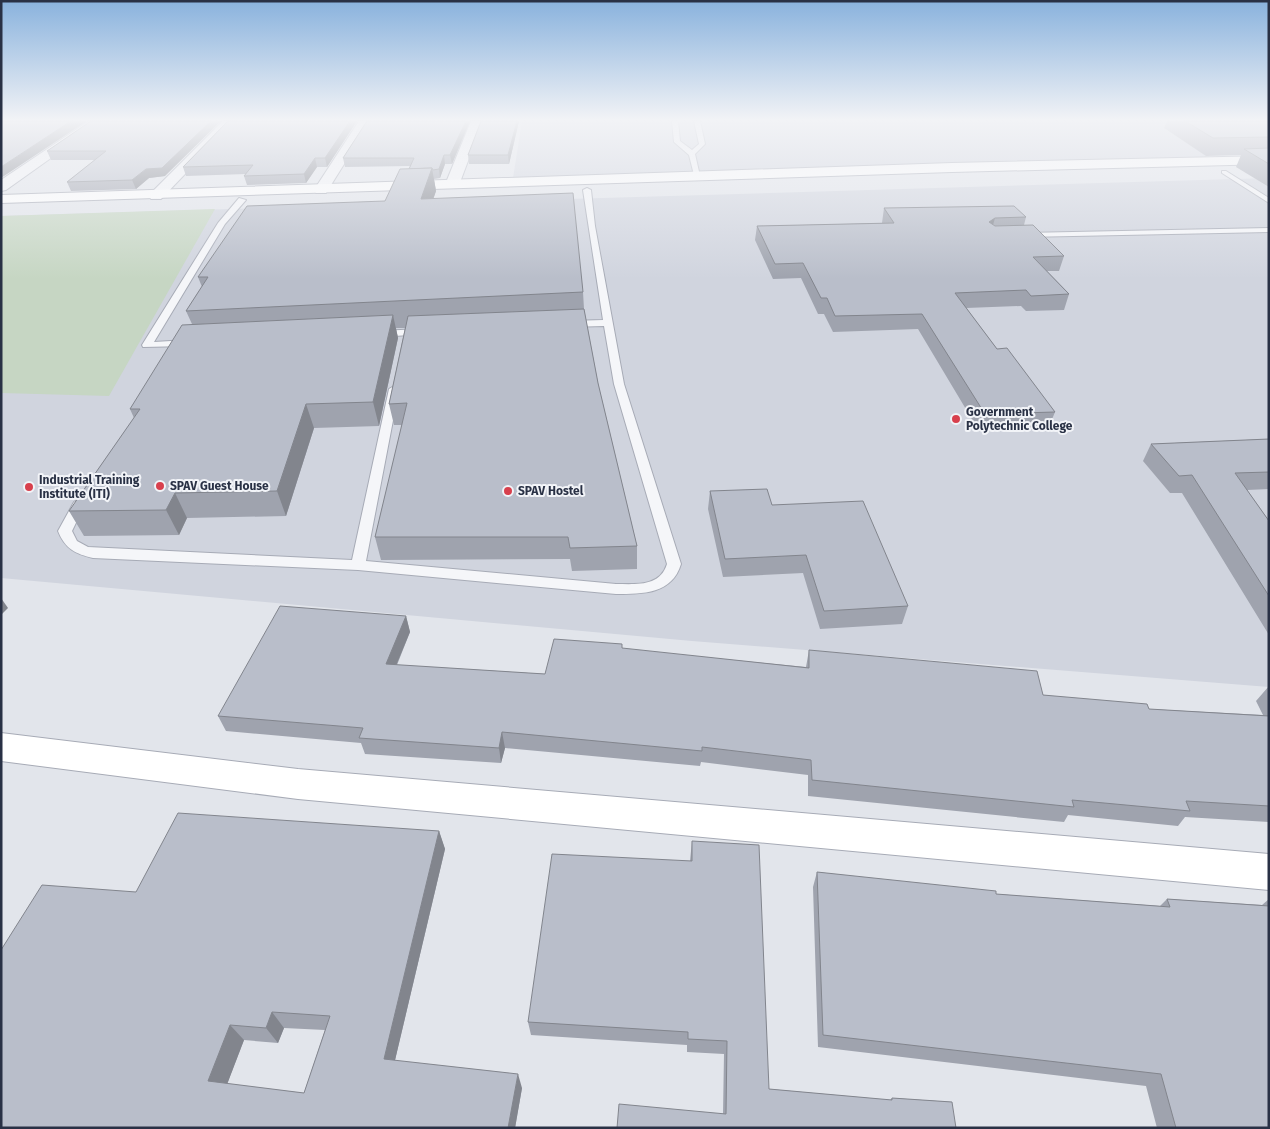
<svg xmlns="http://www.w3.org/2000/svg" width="1270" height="1129" viewBox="0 0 1270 1129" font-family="'Fira Sans',sans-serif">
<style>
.built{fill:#d0d4de}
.green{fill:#c6d6c3}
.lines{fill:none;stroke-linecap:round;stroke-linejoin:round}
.lane-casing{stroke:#a7abb6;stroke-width:2}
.street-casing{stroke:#a7abb6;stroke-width:2}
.secondary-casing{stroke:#a7abb6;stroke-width:2}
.lane{fill:#f5f6f9;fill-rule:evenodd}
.street{fill:#f5f6f9;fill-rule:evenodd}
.secondary{fill:#fff;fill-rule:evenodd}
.wall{fill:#9fa3ae;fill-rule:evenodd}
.shaded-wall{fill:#82858d}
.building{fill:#b9beca;stroke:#82858d;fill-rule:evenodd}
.poi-dot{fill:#d8404d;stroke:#f2f4f8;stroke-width:2}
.labels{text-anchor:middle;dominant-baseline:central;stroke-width:4;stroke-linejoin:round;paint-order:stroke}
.poi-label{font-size:12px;font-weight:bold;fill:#293145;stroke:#f2f4f8;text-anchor:start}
</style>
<rect width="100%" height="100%" fill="#e2e5eb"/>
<g class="built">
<path d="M 522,121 L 1269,121 L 1165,129 L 1210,158 L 513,178 Z"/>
<path d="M 1269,178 L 1269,687 L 692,641 L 1,578 L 1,216 Z"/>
</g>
<path class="green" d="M 215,209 L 109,396 L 1,393 L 1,216 Z"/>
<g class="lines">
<defs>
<g id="lane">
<path d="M 672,121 L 678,121 L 680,141 L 692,150 L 699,144 L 694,121 L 700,121 L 705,144 L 695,154 L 700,176 L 694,175 L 689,155 L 674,142 Z"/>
<path d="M 1222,171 L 1226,171 L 1269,198 L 1269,203 L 1222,173 Z"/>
<path d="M 587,188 L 591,190 L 595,226 L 624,384 L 681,564 C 672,594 643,594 616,594 L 358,570 L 93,558 C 76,554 65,549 58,531 L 74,502 L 80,498 L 86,502 L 72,531 L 77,541 L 88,547 L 352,560 L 389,389 L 394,386 L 399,389 L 366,561 L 616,584 C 636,584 660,587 667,564 L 614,384 L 604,326 L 569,327 L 564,324 L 569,321 L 603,320 L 583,190 Z"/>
<path d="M 239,198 L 246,200 L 225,224 L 154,342 L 188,340 L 193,343 L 188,346 L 143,347 L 142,345 L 218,223 Z"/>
<path d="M 1269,228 L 1269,232 L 1024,237 L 1020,235 L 1024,233 Z"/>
<path d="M 422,329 L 427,332 L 425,334 L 379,337 L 374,334 L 379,331 Z"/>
</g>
<g id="street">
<path d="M 89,121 L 103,121 L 6,190 L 1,191 L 1,180 Z"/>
<path d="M 223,121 L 236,121 L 161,199 L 151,199 L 149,196 L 151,193 Z"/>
<path d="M 359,121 L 371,121 L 326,193 L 316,193 L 314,190 Z"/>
<path d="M 471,121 L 483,121 L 459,185 L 457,188 L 447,188 L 445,185 Z"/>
</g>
<g id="secondary">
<path d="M 1269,156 L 1269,164 L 952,172 L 1,203 L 1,195 L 952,163 Z"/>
<path d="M 1,733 L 298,769 L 1269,854 L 1269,890 L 298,799 L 1,761 Z"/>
</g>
</defs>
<use href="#lane" class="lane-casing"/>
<use href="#street" class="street-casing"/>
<use href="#secondary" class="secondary-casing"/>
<use href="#lane" class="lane"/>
<use href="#street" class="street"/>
<use href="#secondary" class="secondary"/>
</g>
<g class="wall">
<path d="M 91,121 L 165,176 L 149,178 L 136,189 L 71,191 L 67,182 L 95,160 L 51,160 L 47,151 Z"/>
<path d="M 228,121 L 357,121 L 327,167 L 317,167 L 306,183 L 247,185 L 244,176 L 246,174 L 186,176 L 183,167 Z"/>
<path d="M 367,121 L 470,121 L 452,164 L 445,164 L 440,178 L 434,179 L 436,191 L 433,199 L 583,292 L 584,309 L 598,383 L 637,546 L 637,569 L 572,571 L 570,559 L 381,560 L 375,537 L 402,425 L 394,425 L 389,404 L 405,328 L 396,328 L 398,338 L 379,426 L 314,428 L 286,516 L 187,518 L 179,535 L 84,536 L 69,511 L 134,418 L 130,409 L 192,324 L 186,311 L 202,287 L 198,277 L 385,201 L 409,169 L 410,166 L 345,167 L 343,158 Z"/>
<path d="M 519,121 L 509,164 L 469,164 L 468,155 Z"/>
<path d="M 1167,121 L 1269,121 L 1269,187 L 1236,167 L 1241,155 L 1206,156 L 1164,128 Z"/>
<path d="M 884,208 L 1026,217 L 1024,225 L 1064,256 L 1059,271 L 1047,271 L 1069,294 L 1064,310 L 1026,311 L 1021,306 L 966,308 L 997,349 L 1055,412 L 1048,429 L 979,431 L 918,329 L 833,332 L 824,314 L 818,314 L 801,278 L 773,279 L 755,240 L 757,226 L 882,223 Z"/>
<path d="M 1269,439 L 1269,489 L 1247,490 L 1269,521 L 1269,635 L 1182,493 L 1170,493 L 1143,461 L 1151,444 Z"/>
<path d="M 710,491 L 772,505 L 908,606 L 902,624 L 820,629 L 803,573 L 723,577 L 708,509 Z"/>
<path d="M 406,616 L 410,632 L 397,665 L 545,674 L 622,644 L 622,649 L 806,667 L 809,650 L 1043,695 L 1149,709 L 1263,715 L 1256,701 L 1269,686 L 1269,822 L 1185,817 L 1178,826 L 1068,815 L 1064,822 L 808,796 L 808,775 L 701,762 L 700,766 L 505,748 L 501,763 L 365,754 L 361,743 L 226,731 L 218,716 Z"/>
<path d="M 439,831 L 445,849 L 395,1060 L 522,1088 L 515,1128 L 1,1128 ZM 284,1028 L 325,1030 L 304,1093 L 227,1084 L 244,1040 L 278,1043 Z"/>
<path d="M 692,841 L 769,1089 L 890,1100 L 892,1098 L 952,1102 L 723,1114 L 724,1054 L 687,1052 L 687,1045 L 531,1035 L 528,1022 L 690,861 Z"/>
<path d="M 817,872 L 996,894 L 1160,906 L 1167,899 L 1262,905 L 1269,899 L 1269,1128 L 1157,1128 L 1146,1086 L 818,1047 L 813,887 Z"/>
</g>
<g class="shaded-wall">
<path d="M 71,121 L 87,121 L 1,178 L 1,167 Z"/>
<path d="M 211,121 L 221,121 L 165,176 L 149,178 L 136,189 L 132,180 Z"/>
<path d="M 350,121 L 357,121 L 327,167 L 325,158 Z"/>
<path d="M 466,121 L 470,121 L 452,164 L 450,155 Z"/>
<path d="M 517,121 L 519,121 L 509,164 L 508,155 Z"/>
<path d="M 444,155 L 445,164 L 440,178 L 439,169 Z"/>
<path d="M 315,158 L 317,167 L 306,183 L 304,174 Z"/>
<path d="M 432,168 L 436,191 L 425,223 L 421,199 Z"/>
<path d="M 995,218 L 991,232 L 989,222 Z"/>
<path d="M 393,315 L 398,338 L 379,426 L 373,402 Z"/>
<path d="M 306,404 L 314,428 L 286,516 L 277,491 Z"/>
<path d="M 175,493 L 187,518 L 179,535 L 166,510 Z"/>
<path d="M 1,598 L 8,608 L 1,615 Z"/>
<path d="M 406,616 L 410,632 L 390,680 L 386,664 Z"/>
<path d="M 502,732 L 505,748 L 501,763 L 499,748 Z"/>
<path d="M 439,831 L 445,849 L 392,1073 L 384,1059 Z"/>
<path d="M 272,1012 L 284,1028 L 278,1043 L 266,1028 Z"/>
<path d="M 230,1025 L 244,1040 L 223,1095 L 208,1081 Z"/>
<path d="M 518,1074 L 522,1088 L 515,1128 L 508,1128 Z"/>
</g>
<g class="building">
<path d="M 1,121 L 71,121 L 1,167 Z"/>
<path d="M 91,121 L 211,121 L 162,168 L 146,169 L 132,180 L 67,182 L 106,151 L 47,151 Z"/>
<path d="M 228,121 L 350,121 L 325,158 L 315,158 L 304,174 L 244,176 L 253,165 L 183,167 Z"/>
<path d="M 367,121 L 466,121 L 450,155 L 444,155 L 439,169 L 433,170 L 432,168 L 409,169 L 414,158 L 343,158 Z"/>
<path d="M 481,121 L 517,121 L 508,155 L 468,155 Z"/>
<path d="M 1185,121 L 1269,121 L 1269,137 L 1213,138 Z"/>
<path d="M 1269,148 L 1269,164 L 1244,149 Z"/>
<path d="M 432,168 L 421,199 L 573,193 L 583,292 L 186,311 L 208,277 L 198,277 L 247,206 L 385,201 L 400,169 Z"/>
<path d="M 1014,206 L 1026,217 L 995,218 L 989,222 L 995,226 L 1033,225 L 1064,256 L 1033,257 L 1069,294 L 1031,296 L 1026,290 L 955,293 L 997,349 L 1007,348 L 1055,412 L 985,414 L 922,314 L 835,316 L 827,298 L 821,298 L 803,263 L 775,264 L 757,226 L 894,223 L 884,208 Z"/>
<path d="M 584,309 L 598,383 L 637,546 L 570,548 L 568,537 L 375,537 L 407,403 L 389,404 L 408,316 Z"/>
<path d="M 393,315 L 373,402 L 306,404 L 277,491 L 175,493 L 166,510 L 69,511 L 140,409 L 130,409 L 182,325 Z"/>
<path d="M 1269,439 L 1269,472 L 1235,473 L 1269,521 L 1269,596 L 1192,475 L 1179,476 L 1151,444 Z"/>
<path d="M 767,489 L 772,505 L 863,501 L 908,606 L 824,611 L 806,555 L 725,559 L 710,491 Z"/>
<path d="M 280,606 L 406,616 L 386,664 L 545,674 L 554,639 L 622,644 L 622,648 L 809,668 L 809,650 L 1037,671 L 1043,695 L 1147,704 L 1149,709 L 1269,716 L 1269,806 L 1186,801 L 1190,811 L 1072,800 L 1074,807 L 812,780 L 811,760 L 702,747 L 702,751 L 502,732 L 499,748 L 359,738 L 363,728 L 218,716 Z"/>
<path d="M 178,813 L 439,831 L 384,1059 L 518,1074 L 508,1128 L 1,1128 L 1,950 L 42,885 L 136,892 ZM 272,1012 L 330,1016 L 304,1093 L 208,1081 L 230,1025 L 266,1028 Z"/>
<path d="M 692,841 L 759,845 L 769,1089 L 892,1100 L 892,1098 L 952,1102 L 956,1128 L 617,1128 L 619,1104 L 726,1114 L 727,1041 L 688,1039 L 688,1032 L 528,1022 L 552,854 L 692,861 Z"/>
<path d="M 817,872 L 996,891 L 996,894 L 1170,907 L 1167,899 L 1269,906 L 1269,1128 L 1176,1128 L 1161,1074 L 823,1035 Z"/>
</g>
<linearGradient id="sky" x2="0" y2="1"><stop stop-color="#89b2dd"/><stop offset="0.43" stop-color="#f2f3f6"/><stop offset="1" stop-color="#f2f3f6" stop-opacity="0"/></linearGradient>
<rect width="1270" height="279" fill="url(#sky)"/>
<g class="poi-dot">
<circle cx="956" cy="419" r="5"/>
<circle cx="160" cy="486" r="5"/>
<circle cx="29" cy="487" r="5"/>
<circle cx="508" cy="491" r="5"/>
</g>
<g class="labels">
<g class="poi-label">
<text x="966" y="412">Government<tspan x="966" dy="14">Polytechnic College</tspan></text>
<text x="39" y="480">Industrial Training<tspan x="39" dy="14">Institute (ITI)</tspan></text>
<text x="170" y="486">SPAV Guest House</text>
<text x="518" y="491">SPAV Hostel</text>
</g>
</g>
<rect width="1270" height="1129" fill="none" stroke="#293145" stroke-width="5"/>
</svg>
